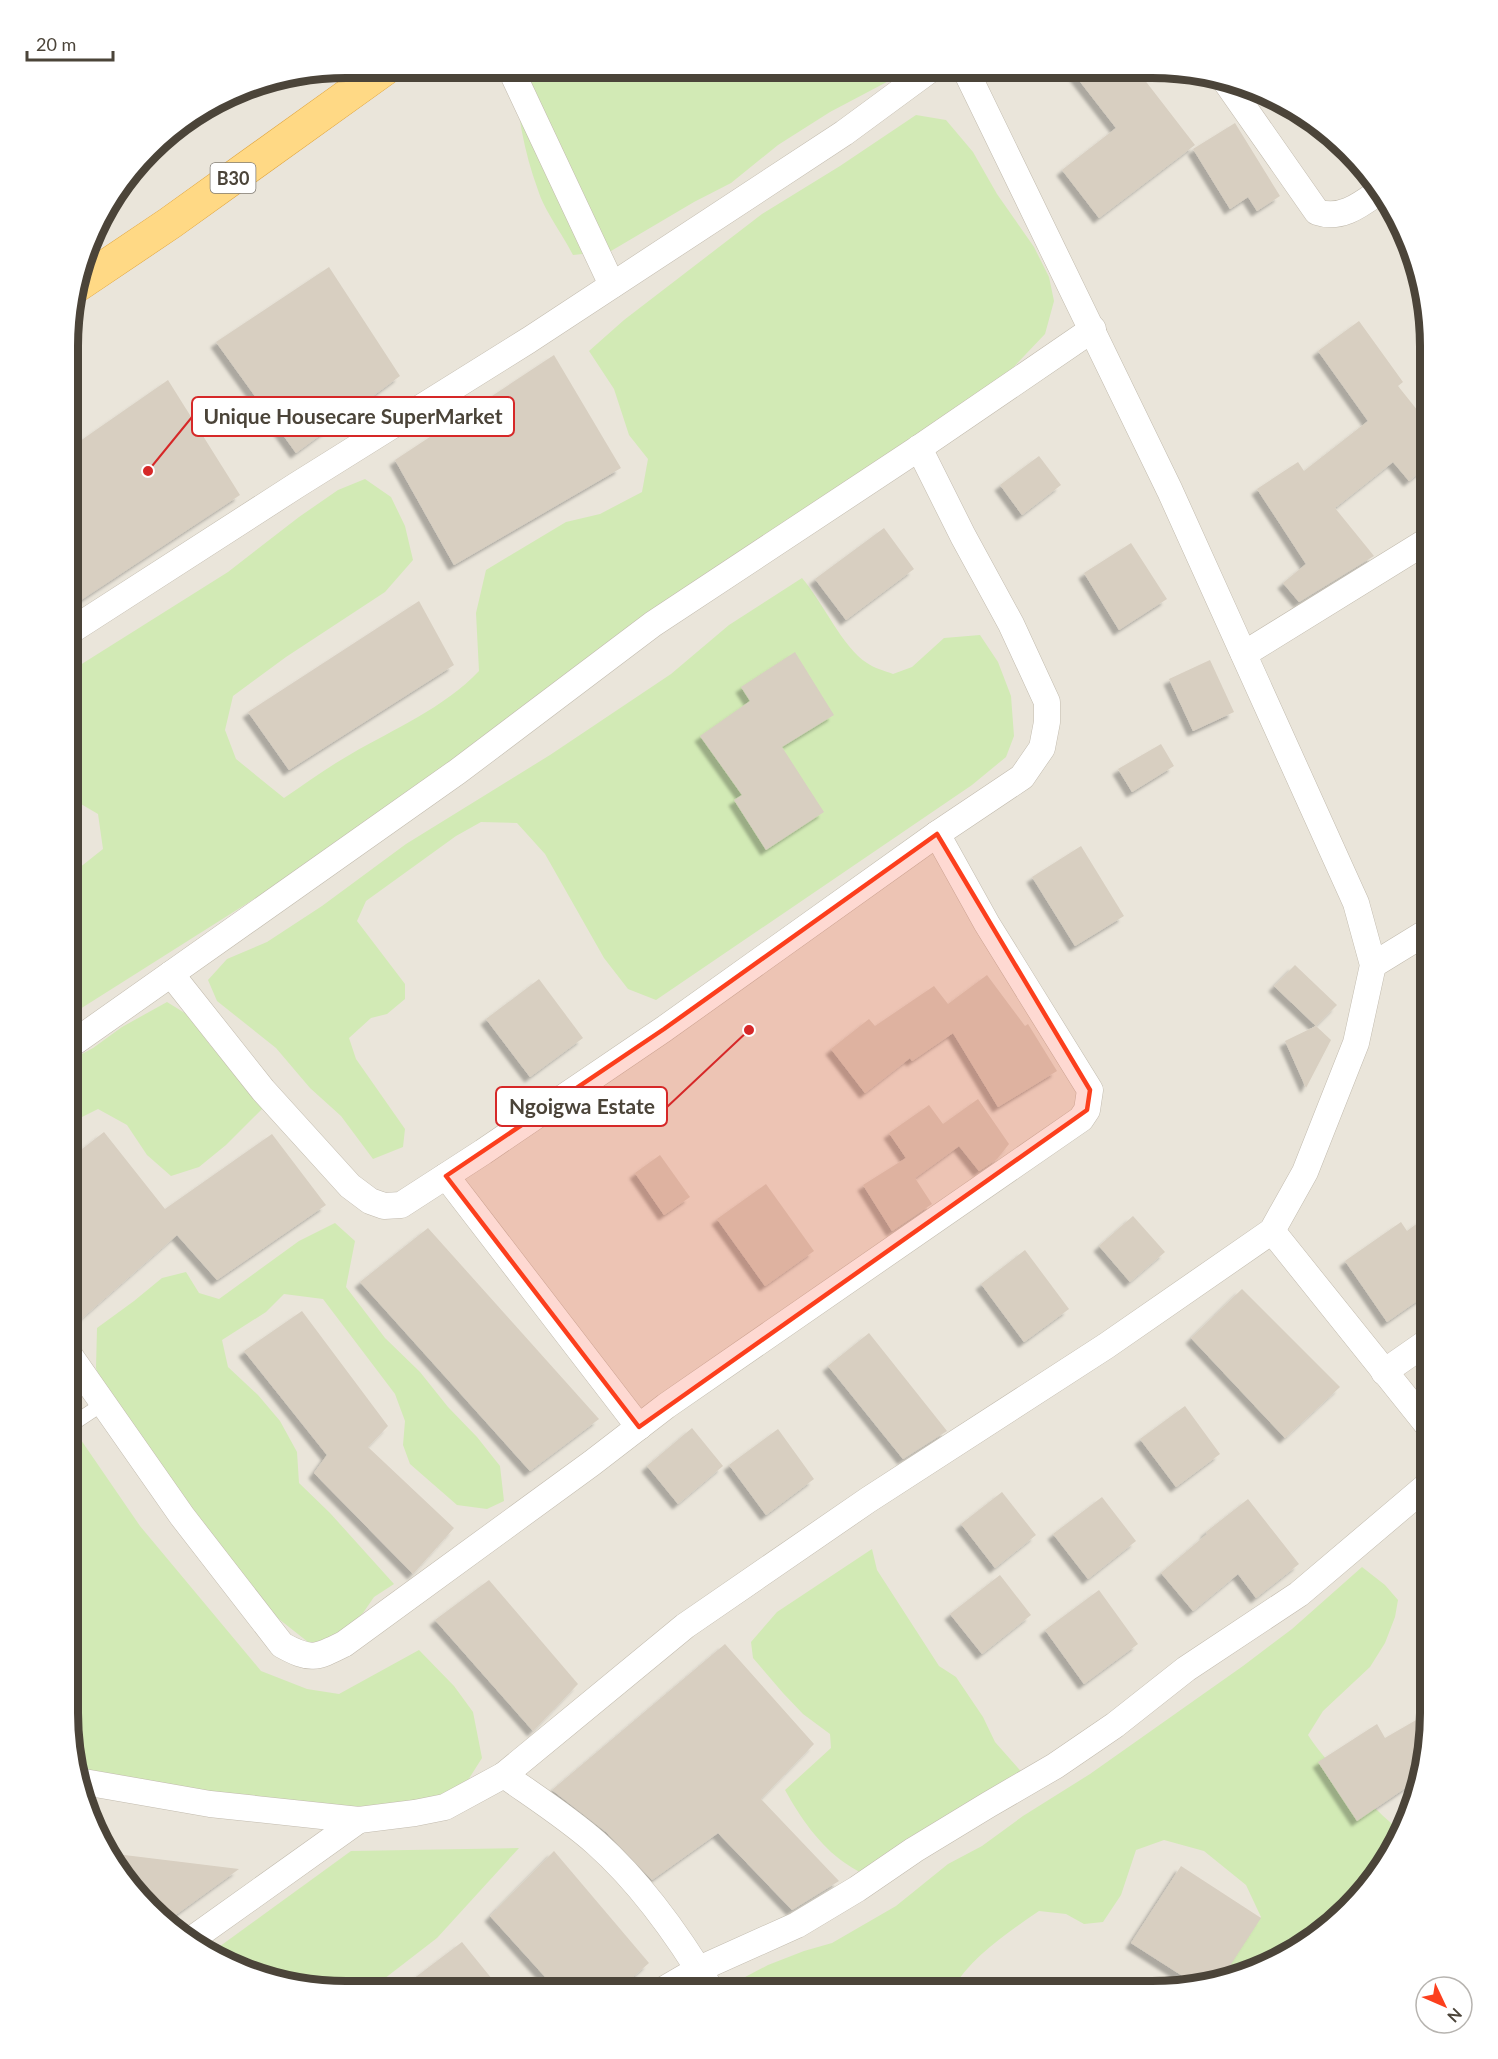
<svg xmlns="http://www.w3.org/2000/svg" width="1498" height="2059" viewBox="0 0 1498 2059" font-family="Lato,sans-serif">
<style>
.residential{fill:#eae5da}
.green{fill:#d2eab5}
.building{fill:#d8cfc1;filter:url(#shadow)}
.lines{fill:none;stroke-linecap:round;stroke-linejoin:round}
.service-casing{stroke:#c2bbae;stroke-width:15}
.minor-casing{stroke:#c2bbae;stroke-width:27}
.trunk-casing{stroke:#e0a43c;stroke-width:34}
.service{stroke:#fff;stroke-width:14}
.minor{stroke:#fff;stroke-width:26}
.trunk{stroke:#ffd985;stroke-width:33}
.marked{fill:#fc3f1d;fill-opacity:0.2;stroke:#fc3f1d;stroke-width:4.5;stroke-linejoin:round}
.labels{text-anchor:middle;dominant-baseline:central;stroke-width:4.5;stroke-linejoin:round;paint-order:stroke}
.shield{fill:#fff;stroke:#817c74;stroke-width:1.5}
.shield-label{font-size:18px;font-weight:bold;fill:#4b4439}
.rim{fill:none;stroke:#4b4439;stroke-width:8}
.leader{fill:none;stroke:#d62828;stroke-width:2}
.callout-dot{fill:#d62828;stroke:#fff;stroke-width:2}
.callout{fill:#fff;stroke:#d62828;stroke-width:2}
.callout-label{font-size:21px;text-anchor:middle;font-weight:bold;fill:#4b4439}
</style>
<defs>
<filter id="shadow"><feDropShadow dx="-5.5" dy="5.5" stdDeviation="1.5" flood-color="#0004"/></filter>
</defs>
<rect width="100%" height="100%" fill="#f6f3ec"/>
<path class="residential" d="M 346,68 L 1188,70 L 1258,89 L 1321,125 L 1402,223 L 1430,346 L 1430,1731 L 1416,1803 L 1383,1868 L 1335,1923 L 1275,1963 L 1152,1991 L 310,1989 L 191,1944 L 136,1896 L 96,1836 L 68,1713 L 70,310 L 105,207 L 163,136 L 256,82 Z"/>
<g class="green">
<path d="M 515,68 L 901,69 L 900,75 L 830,112 L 778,145 L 731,183 L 694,202 L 611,251 L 573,255 C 563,235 544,210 538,190 C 524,152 516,109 515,68 Z"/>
<path d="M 916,115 L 946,120 L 973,152 L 997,194 L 1034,247 L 1049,277 L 1054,301 L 1045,334 L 1008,373 L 515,734 L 69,1016 L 69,876 L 103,849 L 98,814 L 69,797 L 69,672 L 228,572 L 299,517 L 338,490 L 365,479 L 391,497 L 405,526 L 413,560 L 385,592 L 286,657 L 233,696 L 225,730 L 236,759 L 284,798 C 306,783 328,767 351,754 C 394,729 444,708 479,671 L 476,613 L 486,570 L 566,522 L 600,514 L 642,492 L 648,459 L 629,435 L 614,389 L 589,351 L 624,320 L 762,214 L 840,166 Z"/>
<path d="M 802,578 C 823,602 842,647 867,663 C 874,668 885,671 893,674 L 912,667 L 944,638 L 980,635 L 998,662 L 1011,696 L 1014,736 L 1006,757 L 972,785 L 656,1000 L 628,989 L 604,958 L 545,854 L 517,823 L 481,822 L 456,836 L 366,901 L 357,921 L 405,984 L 405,999 L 387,1014 L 371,1018 L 349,1038 L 356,1059 L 405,1129 L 403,1147 L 373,1159 L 341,1116 L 310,1088 L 276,1048 L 217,1001 L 208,980 L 227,959 L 267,942 L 322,906 L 406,844 L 550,755 L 671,674 L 729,625 Z"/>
<path d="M 167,1002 L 188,1015 L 210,1045 L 237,1070 L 268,1103 L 226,1145 L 199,1167 L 171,1176 L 147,1155 L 127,1125 L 98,1109 L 80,1118 L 69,1128 L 69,1061 L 93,1048 L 122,1027 Z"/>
<path d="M 335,1223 L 355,1241 L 346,1287 L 385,1338 L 420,1372 L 448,1407 L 477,1437 L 500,1466 L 504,1501 L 487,1509 L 457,1505 L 410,1464 L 403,1445 L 405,1421 L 395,1394 L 323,1299 L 284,1294 L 266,1312 L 222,1340 L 228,1367 L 258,1395 L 280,1421 L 297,1452 L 299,1483 L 330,1513 L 394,1584 L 374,1597 L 363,1613 L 334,1643 L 308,1642 L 256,1601 L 107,1400 L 96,1368 L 97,1328 L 134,1301 L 162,1278 L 186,1272 L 199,1293 L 219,1299 L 299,1241 Z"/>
<path d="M 68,1421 L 140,1526 L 261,1671 L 307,1689 L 339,1694 L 419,1650 L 454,1686 L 473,1712 L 482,1758 L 458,1796 L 410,1812 L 297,1812 L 82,1776 L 68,1713 Z"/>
<path d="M 872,1549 L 877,1570 L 939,1666 L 956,1677 L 983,1717 L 995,1742 L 1026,1777 L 869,1878 C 861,1872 853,1869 845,1863 C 819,1845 800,1817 785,1790 L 831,1748 L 830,1734 L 803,1714 L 783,1693 L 753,1658 L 751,1642 L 777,1612 Z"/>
<path d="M 1362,1567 L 1385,1585 L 1398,1600 L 1395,1617 L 1385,1643 L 1370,1667 L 1323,1711 L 1308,1735 C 1324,1760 1345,1779 1366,1799 C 1377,1810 1388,1822 1402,1831 L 1383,1868 L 1335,1923 L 1275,1963 L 1224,1975 L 1246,1937 L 1261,1917 L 1246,1885 L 1204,1851 L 1164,1840 L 1136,1850 L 1121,1895 L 1103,1922 L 1084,1924 L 1066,1914 L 1039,1911 C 1007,1933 971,1957 951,1991 L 731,1990 L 730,1985 L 768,1965 L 804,1951 L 832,1943 L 896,1906 L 948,1864 L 982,1846 L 1023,1816 L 1090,1774 L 1243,1666 L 1292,1629 Z"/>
<path d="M 519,1848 L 437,1938 L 371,1989 L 310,1989 L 212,1952 L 351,1851 Z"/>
</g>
<g class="building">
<path d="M 1071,70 L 1137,70 L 1195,145 L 1099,218 L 1062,170 L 1116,128 Z"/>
<path d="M 1235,123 L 1280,196 L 1257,211 L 1248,197 L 1230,209 L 1193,149 Z"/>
<path d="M 329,267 L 400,376 L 296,453 L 216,342 Z"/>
<path d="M 1359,321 L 1403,382 L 1398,386 L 1430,426 L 1430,464 L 1409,481 L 1393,462 L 1335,508 L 1374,556 L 1299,602 L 1283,583 L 1306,564 L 1257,489 L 1298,462 L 1304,471 L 1368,421 L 1318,351 Z"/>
<path d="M 554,355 L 621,468 L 454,565 L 395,460 Z"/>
<path d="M 168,380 L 240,495 L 69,608 L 70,448 Z"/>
<path d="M 1039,456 L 1061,485 L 1022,515 L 1000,485 Z"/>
<path d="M 884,528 L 914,569 L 846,620 L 815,579 Z"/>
<path d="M 1131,543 L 1167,599 L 1119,630 L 1084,573 Z"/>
<path d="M 419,601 L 454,665 L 289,770 L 248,712 Z"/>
<path d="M 795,652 L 834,715 L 782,747 L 824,812 L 766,850 L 734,800 L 742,795 L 700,736 L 750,701 L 741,687 Z"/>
<path d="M 1210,660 L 1234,712 L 1193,731 L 1169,679 Z"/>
<path d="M 1161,744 L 1174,766 L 1132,792 L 1118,769 Z"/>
<path d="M 1081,846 L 1124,916 L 1075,946 L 1032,877 Z"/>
<path d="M 1295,965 L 1337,1005 L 1316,1026 L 1274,986 Z"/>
<path d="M 987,975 L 1025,1026 L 1028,1024 L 1057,1071 L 998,1107 L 953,1033 L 912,1061 L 910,1058 L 865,1093 L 831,1049 L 869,1019 L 875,1026 L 934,986 L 948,1004 Z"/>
<path d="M 539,979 L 583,1038 L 530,1077 L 486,1019 Z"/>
<path d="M 1316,1026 L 1331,1040 L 1306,1088 L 1285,1041 Z"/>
<path d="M 978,1099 L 1009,1144 L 997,1159 L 979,1171 L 959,1146 L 915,1178 L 932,1204 L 892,1231 L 863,1185 L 906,1158 L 889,1133 L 929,1105 L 943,1124 Z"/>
<path d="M 104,1132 L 165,1209 L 272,1134 L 326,1205 L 217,1280 L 177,1235 L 80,1320 L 68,1306 L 68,1160 Z"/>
<path d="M 660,1155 L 690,1197 L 664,1215 L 635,1173 Z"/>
<path d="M 766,1184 L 814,1251 L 765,1286 L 717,1219 Z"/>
<path d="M 1430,1214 L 1430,1292 L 1387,1322 L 1345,1261 L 1401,1222 L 1407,1231 Z"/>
<path d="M 1133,1216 L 1165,1252 L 1130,1282 L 1099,1246 Z"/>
<path d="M 428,1228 L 599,1419 L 530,1471 L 360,1282 Z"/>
<path d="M 1025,1250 L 1069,1309 L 1024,1342 L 981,1284 Z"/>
<path d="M 1242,1289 L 1340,1387 L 1285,1438 L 1191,1338 Z"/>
<path d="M 302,1311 L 388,1426 L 368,1447 L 454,1528 L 413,1574 L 314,1473 L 327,1455 L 244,1351 Z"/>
<path d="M 869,1333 L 947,1431 L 903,1459 L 828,1366 Z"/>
<path d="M 1185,1406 L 1220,1454 L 1176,1487 L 1140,1439 Z"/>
<path d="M 692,1428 L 723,1466 L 678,1504 L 647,1466 Z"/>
<path d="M 778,1429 L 814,1479 L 766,1515 L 729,1465 Z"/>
<path d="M 1002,1492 L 1036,1535 L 995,1568 L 961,1524 Z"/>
<path d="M 1102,1497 L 1136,1541 L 1088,1579 L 1053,1534 Z"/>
<path d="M 1248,1499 L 1299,1564 L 1256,1598 L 1238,1574 L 1193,1611 L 1161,1573 L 1207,1534 L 1206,1532 Z"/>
<path d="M 1000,1575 L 1031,1615 L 982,1654 L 950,1614 Z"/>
<path d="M 489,1580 L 578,1684 L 533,1731 L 435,1620 Z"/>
<path d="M 1099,1590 L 1138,1644 L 1084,1684 L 1045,1630 Z"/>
<path d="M 725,1644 L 814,1744 L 761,1799 L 839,1881 L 792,1910 L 718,1833 L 652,1880 L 606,1832 L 552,1790 Z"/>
<path d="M 1430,1712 L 1430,1731 L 1420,1778 L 1357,1821 L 1318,1762 L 1377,1724 L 1385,1738 Z"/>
<path d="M 554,1851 L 649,1963 L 618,1990 L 557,1990 L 490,1916 Z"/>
<path d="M 108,1853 L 239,1869 L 166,1922 L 136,1896 Z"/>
<path d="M 1181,1866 L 1261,1918 L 1224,1975 L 1192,1982 L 1131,1943 Z"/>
<path d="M 462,1942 L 501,1990 L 400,1989 Z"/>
</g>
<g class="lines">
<defs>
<path id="service" d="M 68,1427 L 104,1403"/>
<g id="minor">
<path d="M 510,68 L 612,285"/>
<path d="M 1224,79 L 1317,212 C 1340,220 1359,206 1377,193"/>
<path d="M 69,632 L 297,485 L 529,340 L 844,133 L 931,69"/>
<path d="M 1244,654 L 1430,539"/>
<path d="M 1373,965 L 1430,930"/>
<path d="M 171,974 L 263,1090 L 350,1186 L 370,1201 L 384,1206 L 401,1205 L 483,1152 L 664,1029 L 937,834"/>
<path d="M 69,1046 L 457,772 L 653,624 L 919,448 L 1093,329"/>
<path d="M 446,1176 L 639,1427"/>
<path d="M 1272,1231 L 1430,1428"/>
<path d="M 68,1353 L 182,1516 L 282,1645 C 311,1661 316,1658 344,1644 L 592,1463 L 666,1406 L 1081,1119 L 1087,1110 L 1090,1090 L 987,924 L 937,834 L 1022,777 L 1042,748 L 1047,722 L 1047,702 L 1011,624 L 963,536 L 919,448"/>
<path d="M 1384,1372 L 1430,1340"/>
<path d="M 504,1775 C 535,1797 568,1818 596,1843 C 642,1884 680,1938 711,1990"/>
<path d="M 84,1782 L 210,1804 L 359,1820 L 415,1813 L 445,1807 L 504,1775 L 685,1626 L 868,1500 L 1106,1346 L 1272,1231 L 1305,1172 L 1356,1043 L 1373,965 L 1356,903 L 1170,491 L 965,69"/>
<path d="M 188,1942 L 359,1820"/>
<path d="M 663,1990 L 699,1969 L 797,1925 L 857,1889 L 914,1850 L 988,1805 L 1055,1766 L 1115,1725 L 1186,1669 L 1299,1594 L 1430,1483"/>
</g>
<path id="trunk" d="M 78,285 L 170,223 L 386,68"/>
</defs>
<use href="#service" class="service-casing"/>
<use href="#minor" class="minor-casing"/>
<use href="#trunk" class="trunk-casing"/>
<use href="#service" class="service"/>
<use href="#minor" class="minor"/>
<use href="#trunk" class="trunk"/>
</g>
<path class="marked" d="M 937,834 L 1090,1090 L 1087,1110 L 639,1427 L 446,1176 L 664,1029 Z"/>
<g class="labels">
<rect class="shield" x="210.5" y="163" width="45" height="30" rx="4.5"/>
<g class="shield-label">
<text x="233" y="178">B30</text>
</g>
</g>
<path d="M0 0H1498V2059H0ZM346 78H1152A268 268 0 0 1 1420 346V1713A268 268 0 0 1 1152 1981H346A268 268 0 0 1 78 1713V346A268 268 0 0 1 346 78Z" fill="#fff" fill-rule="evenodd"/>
<path class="rim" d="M346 78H1152A268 268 0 0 1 1420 346V1713A268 268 0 0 1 1152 1981H346A268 268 0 0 1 78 1713V346A268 268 0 0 1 346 78Z"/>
<path class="leader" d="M148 471L192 417M749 1030L667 1107"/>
<g class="callout-dot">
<circle cx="148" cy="471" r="6"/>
<circle cx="749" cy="1030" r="6"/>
</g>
<g class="callout">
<rect x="192" y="397" width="322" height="39" rx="6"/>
<rect x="496" y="1087" width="171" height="39" rx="6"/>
</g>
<g class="callout-label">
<text x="353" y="424">Unique Housecare SuperMarket</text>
<text x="582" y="1114">Ngoigwa Estate</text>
</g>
<g transform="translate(1444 2005) rotate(134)"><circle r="28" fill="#ffffff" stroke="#b7b4b0" stroke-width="1.5"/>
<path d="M0-4.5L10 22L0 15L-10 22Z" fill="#fc3f1d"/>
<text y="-9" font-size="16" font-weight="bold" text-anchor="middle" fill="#4b4439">N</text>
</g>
<path d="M27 51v9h86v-9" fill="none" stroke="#4b4439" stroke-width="3"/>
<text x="36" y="51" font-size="18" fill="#4b4439" stroke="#ffffff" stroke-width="4.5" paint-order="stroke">20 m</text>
</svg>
